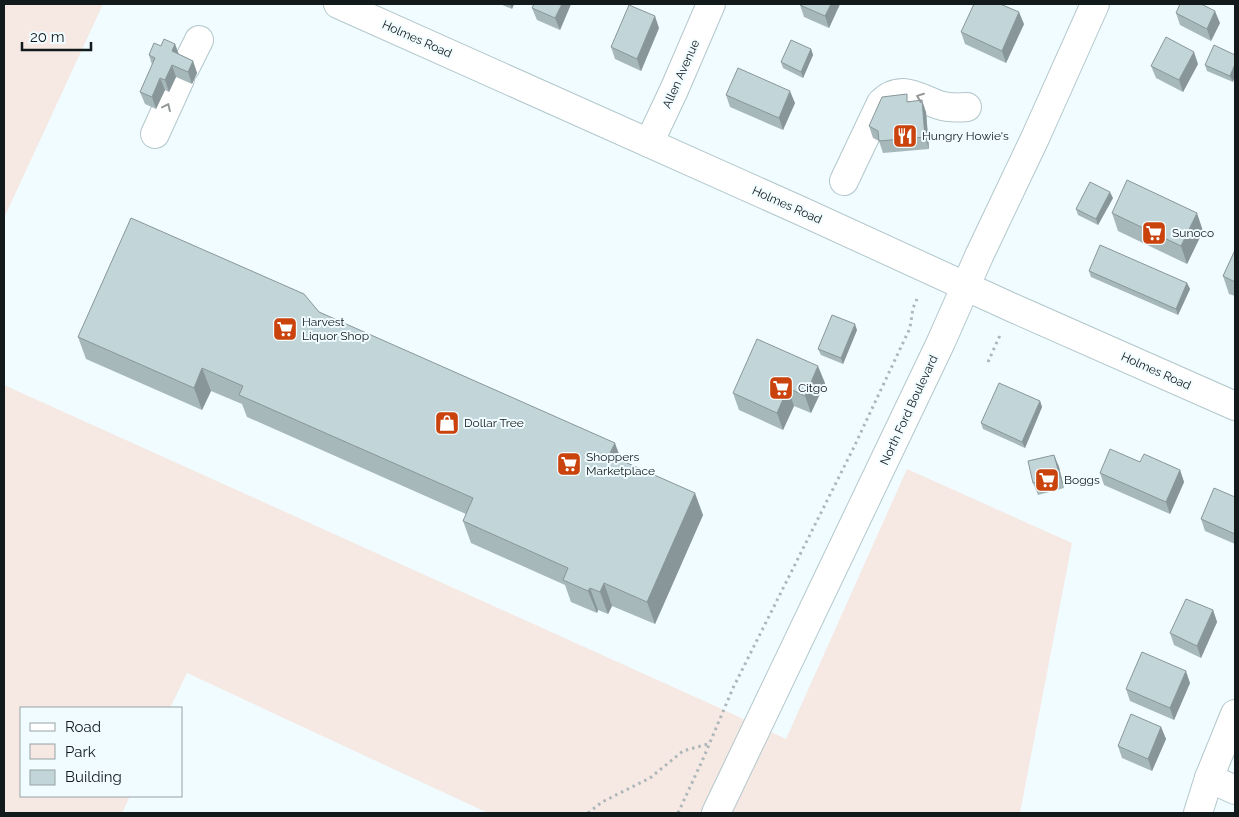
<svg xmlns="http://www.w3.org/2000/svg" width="1239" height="817" viewBox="0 0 1239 817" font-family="Raleway,sans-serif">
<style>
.green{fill:#f6e8e3}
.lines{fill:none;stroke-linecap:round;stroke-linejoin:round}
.minor-casing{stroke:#b3c7cb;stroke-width:30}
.major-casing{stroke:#b3c7cb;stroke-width:30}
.path{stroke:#adb7ba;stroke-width:3;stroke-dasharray:2.5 4;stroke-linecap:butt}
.minor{stroke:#fff;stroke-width:28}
.major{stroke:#fff;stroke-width:28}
.wall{fill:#a7b8bb}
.shaded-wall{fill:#889699}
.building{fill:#c2d6da;stroke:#889699}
.oneway{stroke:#959898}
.labels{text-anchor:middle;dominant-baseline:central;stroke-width:4;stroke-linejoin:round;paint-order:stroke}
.street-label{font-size:12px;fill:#131a1b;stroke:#f0fcff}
.poi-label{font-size:12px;fill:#131a1b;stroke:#f0fcff;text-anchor:start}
</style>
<rect width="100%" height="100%" fill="#f0fcff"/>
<g class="green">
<path d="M 4,4 L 103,4 L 4,218 Z"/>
<path d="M 4,385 L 724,710 L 786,739 L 907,469 L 1072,543 L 1020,813 L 488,813 L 187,673 L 170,708 L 21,708 L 21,796 L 130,796 L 122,813 L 4,813 Z"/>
</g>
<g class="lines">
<defs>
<g id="minor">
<path d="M 185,68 L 199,40"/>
<path d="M 155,134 L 180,79"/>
<path d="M 649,143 L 674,90 L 711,4"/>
<path d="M 844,181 L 881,103 C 901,83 918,98 939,105 C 948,108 957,108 967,107"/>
<path d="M 1209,778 L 1235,790"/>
<path d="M 1198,813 L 1209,778 L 1235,714"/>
</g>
<g id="major">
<path d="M 338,4 L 799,210 L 1013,308 L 1235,406"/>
<path d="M 716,813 L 941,342 L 979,256 L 1036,136 L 1095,4"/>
</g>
</defs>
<use href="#minor" class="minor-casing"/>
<use href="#major" class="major-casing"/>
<g class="path">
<path d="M 988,362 L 1001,333"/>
<path d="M 588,813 L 602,802 L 650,778 L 683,751 L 708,744"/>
<path d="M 678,813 L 703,759 L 733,688 L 853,449 L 910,328 L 913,308 L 917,299"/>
</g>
<use href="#minor" class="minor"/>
<use href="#major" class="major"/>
</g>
<g class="wall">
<path d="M 500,4 L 514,4 L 512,9 Z"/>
<path d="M 534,4 L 571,4 L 560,30 L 537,20 L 532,8 Z"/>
<path d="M 801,4 L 840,4 L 829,28 L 804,17 L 800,5 Z"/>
<path d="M 1176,13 L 1220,23 L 1211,41 L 1180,25 Z"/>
<path d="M 1024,24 L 1006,63 L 965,44 L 961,32 Z"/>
<path d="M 659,28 L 641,71 L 615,59 L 611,47 Z"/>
<path d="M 175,44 L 179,54 L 193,61 L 197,73 L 192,84 L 176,77 L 169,92 L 165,90 L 156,109 L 145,104 L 140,92 L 152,65 L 149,55 L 161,46 Z"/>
<path d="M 811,49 L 813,55 L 803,78 L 783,68 L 781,62 Z"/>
<path d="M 1235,55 L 1233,82 L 1207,71 L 1205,65 Z"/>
<path d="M 1198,64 L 1183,92 L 1156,78 L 1151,66 Z"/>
<path d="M 726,95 L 795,103 L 783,130 L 730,107 Z"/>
<path d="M 909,101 L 926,112 L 929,149 L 883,153 L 879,141 L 873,138 L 869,126 Z"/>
<path d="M 1113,198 L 1098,225 L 1078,215 L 1076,209 Z"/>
<path d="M 1112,213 L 1203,231 L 1187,264 L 1118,231 Z"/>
<path d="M 1235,250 L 1235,296 L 1229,294 L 1223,276 Z"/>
<path d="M 1089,271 L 1187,283 L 1190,289 L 1178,315 L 1091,277 Z"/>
<path d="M 319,312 L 622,460 L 703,515 L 655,624 L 612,606 L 608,614 L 598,610 L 597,613 L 571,602 L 565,585 L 471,543 L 463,521 L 466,514 L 247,417 L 242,404 L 211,391 L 202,410 L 86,359 L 78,337 Z"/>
<path d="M 857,330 L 843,364 L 821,355 L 818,349 Z"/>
<path d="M 825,383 L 811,413 L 794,406 L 783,430 L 739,410 L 733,393 Z"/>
<path d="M 1040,401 L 1042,407 L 1025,448 L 983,429 L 981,423 Z"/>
<path d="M 1054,455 L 1059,467 L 1064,488 L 1038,495 L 1033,483 Z"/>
<path d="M 1140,462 L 1180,470 L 1184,482 L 1170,514 L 1104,485 L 1100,473 Z"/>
<path d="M 1235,497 L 1235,544 L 1205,531 L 1201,519 Z"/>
<path d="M 1213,610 L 1217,622 L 1201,658 L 1174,645 L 1170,633 Z"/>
<path d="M 1190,683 L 1174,720 L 1130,701 L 1126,689 Z"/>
<path d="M 1161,727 L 1166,739 L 1152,771 L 1122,758 L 1118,746 Z"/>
</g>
<g class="shaded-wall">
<path d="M 510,4 L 514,4 L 512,9 Z"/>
<path d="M 562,4 L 571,4 L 560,30 L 555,18 Z"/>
<path d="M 831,4 L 840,4 L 829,28 L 825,16 Z"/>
<path d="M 1215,11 L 1220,23 L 1211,41 L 1207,29 Z"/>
<path d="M 1019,12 L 1024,24 L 1006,63 L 1002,51 Z"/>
<path d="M 655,16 L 659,28 L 641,71 L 637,59 Z"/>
<path d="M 175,44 L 179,56 L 172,51 Z"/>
<path d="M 811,49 L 813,55 L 803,78 L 801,72 Z"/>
<path d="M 1194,52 L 1198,64 L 1183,92 L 1179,80 Z"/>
<path d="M 193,61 L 197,73 L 192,84 L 188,72 Z"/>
<path d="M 1235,64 L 1235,75 L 1233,82 L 1230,76 Z"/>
<path d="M 172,65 L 176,77 L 169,92 L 165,80 Z"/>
<path d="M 160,78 L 165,90 L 156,109 L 152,97 Z"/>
<path d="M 790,91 L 795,103 L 783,130 L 779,118 Z"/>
<path d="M 922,100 L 926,112 L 929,149 L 925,137 Z"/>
<path d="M 1110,192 L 1113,198 L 1098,225 L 1096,219 Z"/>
<path d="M 1197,213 L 1203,231 L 1187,264 L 1181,246 Z"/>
<path d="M 1187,283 L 1190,289 L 1178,315 L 1176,309 Z"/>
<path d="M 855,324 L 857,330 L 843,364 L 841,358 Z"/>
<path d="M 818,366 L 825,383 L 811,413 L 805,396 Z"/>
<path d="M 202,368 L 211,391 L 202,410 L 194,388 Z"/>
<path d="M 788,388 L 794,406 L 783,430 L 777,413 Z"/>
<path d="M 1040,401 L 1042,407 L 1025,448 L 1022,442 Z"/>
<path d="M 615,443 L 623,465 L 609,455 Z"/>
<path d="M 1054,455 L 1059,467 L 1064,488 L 1060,477 Z"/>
<path d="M 1180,470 L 1184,482 L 1170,514 L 1166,502 Z"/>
<path d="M 695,493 L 703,515 L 655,624 L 647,602 Z"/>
<path d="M 604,583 L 612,606 L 608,614 L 600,592 Z"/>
<path d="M 590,588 L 598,610 L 597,613 L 588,591 Z"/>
<path d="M 1213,610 L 1217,622 L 1201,658 L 1197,646 Z"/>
<path d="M 1186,671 L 1190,683 L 1174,720 L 1170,708 Z"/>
<path d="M 1161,727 L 1166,739 L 1152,771 L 1148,759 Z"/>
</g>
<g class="building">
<path d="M 534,4 L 562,4 L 555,18 L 532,8 Z"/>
<path d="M 801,4 L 831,4 L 825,16 L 800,5 Z"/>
<path d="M 974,4 L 1000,4 L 1019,12 L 1002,51 L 961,32 Z"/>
<path d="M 1180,4 L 1201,4 L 1215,11 L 1207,29 L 1176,13 Z"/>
<path d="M 629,5 L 655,16 L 637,59 L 611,47 Z"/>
<path d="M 1166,37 L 1194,52 L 1179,80 L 1151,66 Z"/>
<path d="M 164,39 L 175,44 L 172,51 L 193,61 L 188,72 L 172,65 L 165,80 L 160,78 L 152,97 L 140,92 L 155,58 L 149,55 L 154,43 L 161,46 Z"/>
<path d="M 791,40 L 811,49 L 801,72 L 781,62 Z"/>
<path d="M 1214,45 L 1235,55 L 1235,64 L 1230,76 L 1205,65 Z"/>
<path d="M 738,68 L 790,91 L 779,118 L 726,95 Z"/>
<path d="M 907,94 L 907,102 L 922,100 L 925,137 L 879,141 L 878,131 L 869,126 L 882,97 Z"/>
<path d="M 1127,180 L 1197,213 L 1181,246 L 1112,213 Z"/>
<path d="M 1090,182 L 1110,192 L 1096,219 L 1076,209 Z"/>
<path d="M 131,218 L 304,294 L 319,312 L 615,443 L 609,455 L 695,493 L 647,602 L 604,583 L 600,592 L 590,588 L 588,591 L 563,580 L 568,568 L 463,521 L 473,498 L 239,395 L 243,386 L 202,368 L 194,388 L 78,337 Z"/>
<path d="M 1100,245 L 1187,283 L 1176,309 L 1089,271 Z"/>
<path d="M 1235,250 L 1235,282 L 1223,276 Z"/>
<path d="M 832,315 L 855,324 L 841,358 L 818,349 Z"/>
<path d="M 757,339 L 818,366 L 805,396 L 788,388 L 777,413 L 733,393 Z"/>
<path d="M 999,383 L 1040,401 L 1022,442 L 981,423 Z"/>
<path d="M 1110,449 L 1140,462 L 1144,454 L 1180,470 L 1166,502 L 1100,473 Z"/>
<path d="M 1054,455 L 1060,477 L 1033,483 L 1028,461 Z"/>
<path d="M 1214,488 L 1235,497 L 1235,534 L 1201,519 Z"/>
<path d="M 1186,599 L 1213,610 L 1197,646 L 1170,633 Z"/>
<path d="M 1142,652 L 1186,671 L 1170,708 L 1126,689 Z"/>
<path d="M 1131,714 L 1161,727 L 1148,759 L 1118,746 Z"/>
</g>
<defs><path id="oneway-chevron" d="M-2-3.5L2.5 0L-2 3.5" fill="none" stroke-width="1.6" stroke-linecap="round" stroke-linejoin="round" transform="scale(1.25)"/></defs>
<g class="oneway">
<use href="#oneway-chevron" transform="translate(920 97) rotate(-159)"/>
<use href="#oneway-chevron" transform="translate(167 107) rotate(-65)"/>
</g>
<defs>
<symbol id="restaurant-square" viewBox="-11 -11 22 22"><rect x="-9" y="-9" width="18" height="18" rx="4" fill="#ca430d" stroke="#f0fcff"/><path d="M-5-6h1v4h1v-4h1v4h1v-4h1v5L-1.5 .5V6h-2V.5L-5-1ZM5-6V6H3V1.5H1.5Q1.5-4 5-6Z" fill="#fff"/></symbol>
<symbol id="supermarket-square" viewBox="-11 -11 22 22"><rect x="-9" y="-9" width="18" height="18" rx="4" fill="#ca430d" stroke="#f0fcff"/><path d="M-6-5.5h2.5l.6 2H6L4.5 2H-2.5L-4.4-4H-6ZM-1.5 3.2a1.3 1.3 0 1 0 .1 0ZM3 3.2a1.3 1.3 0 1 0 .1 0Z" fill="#fff"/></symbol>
<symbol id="shop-square" viewBox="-11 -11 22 22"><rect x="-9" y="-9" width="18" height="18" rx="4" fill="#ca430d" stroke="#f0fcff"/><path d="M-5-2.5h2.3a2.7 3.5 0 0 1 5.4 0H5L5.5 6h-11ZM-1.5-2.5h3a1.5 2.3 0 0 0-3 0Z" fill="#fff"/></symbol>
</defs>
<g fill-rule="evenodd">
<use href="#restaurant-square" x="891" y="122" width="28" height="28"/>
<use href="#supermarket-square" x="1140" y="219" width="28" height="28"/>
<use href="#supermarket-square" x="271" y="315" width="28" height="28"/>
<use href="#supermarket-square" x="767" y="374" width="28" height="28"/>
<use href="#shop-square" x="433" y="409" width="28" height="28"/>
<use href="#supermarket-square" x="555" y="450" width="28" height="28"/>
<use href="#supermarket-square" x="1033" y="466" width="28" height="28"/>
</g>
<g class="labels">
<g class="street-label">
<text transform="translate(417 39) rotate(24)">Holmes Road</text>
<text transform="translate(681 74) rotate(-66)">Allen Avenue</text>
<text transform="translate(787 205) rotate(24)">Holmes Road</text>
<text transform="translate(1156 371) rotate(24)">Holmes Road</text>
<text transform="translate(909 410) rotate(-65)">North Ford Boulevard</text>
</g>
<g class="poi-label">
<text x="922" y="136">Hungry Howie's</text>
<text x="1172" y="233">Sunoco</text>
<text x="302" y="322">Harvest<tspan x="302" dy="14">Liquor Shop</tspan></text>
<text x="798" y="388">Citgo</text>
<text x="464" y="423">Dollar Tree</text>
<text x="586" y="457">Shoppers<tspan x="586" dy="14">Marketplace</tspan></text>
<text x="1064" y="480">Boggs</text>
</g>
</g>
<rect width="1239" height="817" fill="none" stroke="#131a1b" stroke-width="10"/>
<rect x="20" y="707" width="162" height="90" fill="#f0fcff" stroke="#98a2a4"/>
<rect x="30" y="723" width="25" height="8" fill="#ffffff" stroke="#98a2a4"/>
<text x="65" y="732" font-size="15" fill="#131a1b">Road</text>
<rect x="30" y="744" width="25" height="15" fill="#f6e8e3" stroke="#98a2a4"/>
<text x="65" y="757" font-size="15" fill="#131a1b">Park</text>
<rect x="30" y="770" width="25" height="15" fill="#c2d6da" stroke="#98a2a4"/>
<text x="65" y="782" font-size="15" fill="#131a1b">Building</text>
<path d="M22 42v8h69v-8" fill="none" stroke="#131a1b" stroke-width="2.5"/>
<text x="30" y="42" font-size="15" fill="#131a1b" stroke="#f0fcff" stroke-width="4" paint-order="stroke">20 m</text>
</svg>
